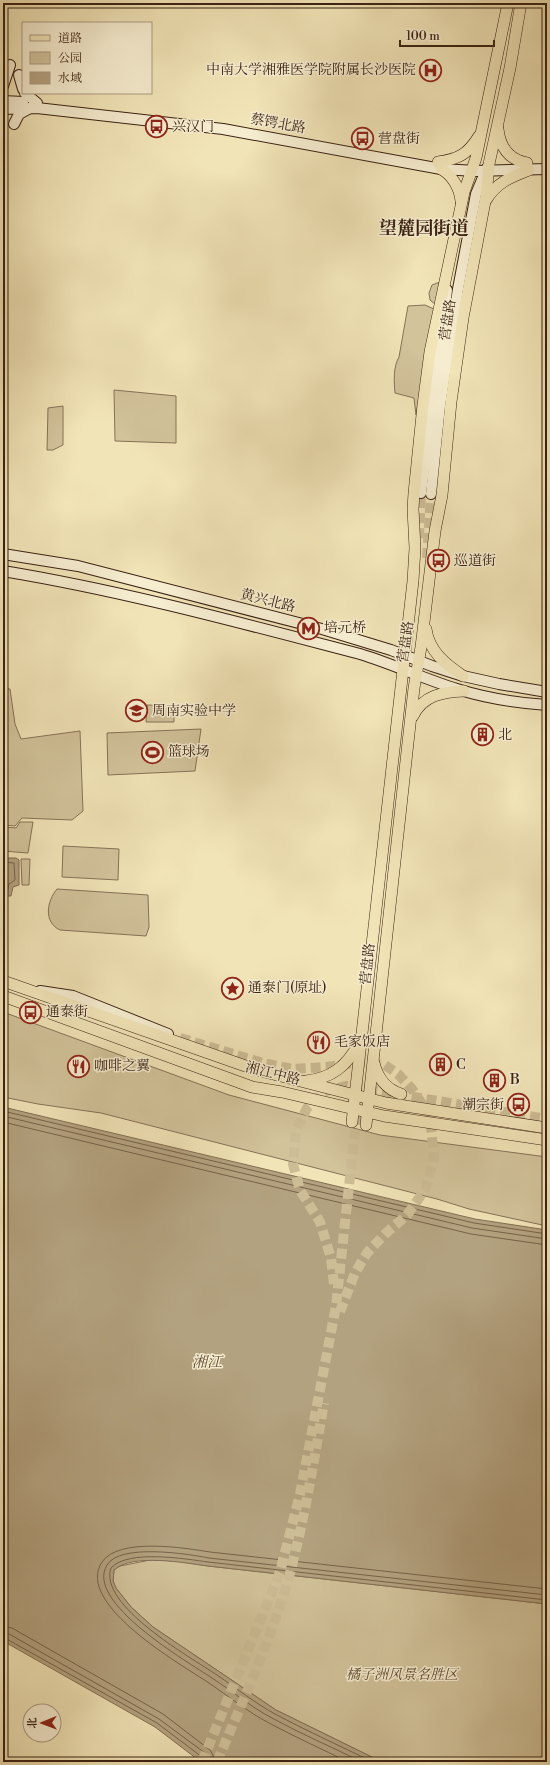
<svg xmlns="http://www.w3.org/2000/svg" width="550" height="1765" viewBox="0 0 550 1765" font-family="'Libre Bodoni','Noto Serif SC',serif">
<style>
.green{fill:#d2c39b;stroke:#867257}
.water{fill:#b3a27f;stroke:#836f54}
.lines{fill:none;stroke-linecap:round;stroke-linejoin:round}
.shore{stroke:#776249;stroke-width:1}
.secondary-tunnel{stroke:#cdbd96;stroke-width:10;stroke-dasharray:10 5;stroke-linecap:butt}
.secondary-casing{stroke:#3b2213;stroke-width:12}
.primary-casing{stroke:#3b2213;stroke-width:12}
.secondary{stroke:#f6edd0;stroke-width:10}
.primary{stroke:#f1e4b7;stroke-width:11}
.labels{text-anchor:middle;dominant-baseline:central;stroke-width:3;stroke-linejoin:round;paint-order:stroke}
.poi-label{font-size:14px;fill:#3b2213;stroke:#f6edd0;text-anchor:start}
.street-label{font-size:14px;fill:#3b2213;stroke:#f6edd0}
.park-label{font-size:14px;font-style:italic;fill:#614a35;stroke:#f6edd0}
.water-label{font-size:15px;font-style:italic;fill:#654f39;stroke:#f6edd0}
.district-label{font-size:18px;font-weight:bold;fill:#3b2213;stroke:#f6edd0}
</style>
<rect width="100%" height="100%" fill="#f1e4b7"/>
<filter id="stains"><feTurbulence type="fractalNoise" baseFrequency=".005" numOctaves="4"/><feColorMatrix values="0 0 0 0 .2 0 0 0 0 .09 0 0 0 0 .02 0 0 0 .5 -.17"/></filter>
<radialGradient id="worn" r=".72"><stop offset=".6" stop-color="#630" stop-opacity="0"/><stop offset="1" stop-color="#630" stop-opacity=".3"/></radialGradient>
<g class="green">
<path d="M 440,282 L 436,305 L 430,300 L 429,293 L 432,285 Z"/>
<path d="M 425,305 L 436,310 L 416,415 L 414,398 L 395,393 C 394,382 393,367 399,357 L 408,306 Z"/>
<path d="M 114,390 L 176,396 L 176,443 L 115,441 Z"/>
<path d="M 63,406 L 63,445 L 53,450 L 47,450 L 48,408 Z"/>
<path d="M 3,688 L 10,689 L 15,724 L 21,739 L 80,731 L 83,811 L 72,820 L 22,818 L 15,826 L 3,825 Z"/>
<path d="M 147,705 L 174,706 L 174,722 L 146,722 Z"/>
<path d="M 201,729 L 195,771 L 108,775 L 107,733 Z"/>
<path d="M 20,822 L 33,822 L 28,853 L 3,851 L 3,827 L 16,828 Z"/>
<path d="M 63,846 L 119,849 L 118,880 L 62,877 Z"/>
<path d="M 21,859 L 30,859 L 29,885 L 22,885 Z"/>
<path d="M 57,889 L 148,895 L 149,927 L 146,936 L 60,930 C 43,922 47,901 57,889 Z"/>
<path d="M 3,1012 L 229,1095 L 380,1135 L 547,1157 L 547,1226 L 469,1209 L 437,1199 L 101,1113 L 38,1104 L 3,1097 Z"/>
<path d="M 150,1560 L 175,1561 L 208,1566 L 547,1604 L 547,1762 L 382,1762 L 276,1710 L 153,1627 L 131,1607 L 116,1588 L 113,1581 L 114,1570 L 120,1566 Z"/>
</g>
<g class="water">
<path d="M 3,858 L 16,858 L 19,860 L 19,885 L 13,887 L 11,896 L 3,896 Z"/>
<path d="M 3,1107 L 475,1219 L 547,1230 L 547,1604 L 208,1566 C 186,1563 132,1553 114,1570 L 113,1581 L 116,1588 L 131,1607 L 153,1627 L 276,1710 L 382,1762 L 201,1762 L 155,1727 L 3,1641 Z"/>
</g>
<g class="lines">
<g class="shore">
<path d="M 3,862 L 14,863 L 15,880 L 9,884 L 7,892 L 3,892"/>
<path d="M 3,1111 L 474,1223 L 547,1234"/>
<path d="M 3,1116 L 472,1228 L 547,1239"/>
<path d="M 3,1122 L 471,1234 L 547,1245"/>
<path d="M 3,1626 L 12,1628 L 163,1714 L 210,1750 L 213,1755 L 214,1762"/>
<path d="M 3,1632 L 9,1634 L 159,1719 L 205,1753 L 208,1762"/>
<path d="M 3,1637 L 157,1723 L 202,1757 L 203,1762"/>
<path d="M 348,1762 C 322,1749 295,1737 269,1723 C 248,1712 228,1696 209,1683 C 182,1665 74,1604 102,1562 C 119,1537 185,1548 210,1552 L 547,1589"/>
<path d="M 362,1762 C 332,1747 301,1734 272,1718 C 251,1707 232,1691 212,1678 C 188,1662 84,1602 107,1565 C 120,1543 188,1554 209,1558 L 547,1595"/>
<path d="M 373,1762 C 340,1746 307,1731 275,1714 C 255,1703 236,1688 217,1675 C 190,1657 98,1605 111,1568 C 128,1549 186,1559 208,1562 L 547,1600"/>
</g>
<g class="secondary-tunnel">
<path d="M 419,538 L 421,493"/>
<path d="M 427,558 L 431,494"/>
<path d="M 180,1038 L 263,1063 L 293,1069 L 327,1067 L 358,1062 L 385,1065 L 398,1074 L 412,1089 L 430,1116 L 434,1158 L 426,1188 L 407,1215 L 385,1234 L 367,1253 L 355,1273 L 339,1314"/>
<path d="M 334,1284 L 331,1258 L 320,1222 L 300,1190 L 293,1164 L 296,1130 L 307,1108 L 325,1091 L 347,1086 L 547,1119"/>
<path d="M 202,1762 L 280,1572 L 300,1494 L 336,1306 L 357,1112"/>
<path d="M 217,1762 C 243,1700 272,1638 290,1573 C 305,1517 314,1460 324,1403"/>
</g>
<defs>
<g id="secondary">
<path d="M 19,75 L 23,89"/>
<path d="M 3,86 L 10,65"/>
<path d="M 25,93 L 37,103"/>
<path d="M 3,101 L 23,102"/>
<path d="M 3,109 L 37,108 L 223,129 L 441,169 L 476,171 L 547,169"/>
<path d="M 14,124 L 19,114 L 30,108"/>
<path d="M 421,493 L 447,290"/>
<path d="M 431,494 L 440,406 L 458,289 L 476,194 L 487,168"/>
<path d="M 3,554 L 78,566 L 322,629 L 391,650 L 432,666 L 463,676 L 499,684 L 547,692"/>
<path d="M 3,571 C 124,591 241,623 360,654 C 393,664 424,679 457,689 C 486,698 517,703 547,705"/>
<path d="M 40,991 L 73,996 L 168,1034"/>
</g>
<g id="primary">
<path d="M 498,129 C 500,147 509,160 527,163"/>
<path d="M 438,162 C 459,159 468,154 479,136"/>
<path d="M 441,169 C 452,175 460,188 461,201"/>
<path d="M 486,200 C 497,182 511,177 529,170"/>
<path d="M 426,629 C 429,651 445,664 463,676"/>
<path d="M 413,716 C 423,695 443,692 464,691"/>
<path d="M 3,981 L 254,1069 L 386,1103 L 547,1128"/>
<path d="M 3,996 L 252,1087 L 282,1092 L 384,1116 L 547,1140"/>
<path d="M 374,1063 C 378,1079 386,1089 401,1094"/>
<path d="M 306,1081 C 332,1078 347,1066 359,1043"/>
<path d="M 352,1122 L 413,581 L 415,548 L 413,509 L 414,493 L 423,405 L 430,352 L 464,192 L 476,158 L 508,3"/>
<path d="M 366,1125 L 414,688 L 421,647 L 435,531 L 442,495 L 451,402 L 463,318 L 486,196 L 489,164 L 510,68 L 521,3"/>
</g>
</defs>
<use href="#secondary" class="secondary-casing"/>
<use href="#primary" class="primary-casing"/>
<use href="#secondary" class="secondary"/>
<use href="#primary" class="primary"/>
</g>
<defs>
<symbol id="hospital-ring" viewBox="-11 -11 22 22"><circle r="9.5" fill="#f6edd0" stroke="#8f2418" stroke-width="1.5"/><path d="M-5-5h3v3.5h4V-5h3V5h-3V1.5h-4V5h-3Z" fill="#8f2418"/></symbol>
<symbol id="bus-ring" viewBox="-11 -11 22 22"><circle r="9.5" fill="#f6edd0" stroke="#8f2418" stroke-width="1.5"/><path d="M-5-6H5V4H4V6H2V4H-2V6H-4V4H-5ZM-3.5-4V0h7V-4ZM-3.5 1.2v1.5H-2V1.2ZM2 1.2v1.5H3.5V1.2Z" fill="#8f2418"/></symbol>
<symbol id="metro-ring" viewBox="-11 -11 22 22"><circle r="9.5" fill="#f6edd0" stroke="#8f2418" stroke-width="1.5"/><path d="M-5.5 5V-5H-3L0 0L3-5H5.5V5H3V-.5L0 4L-3-.5V5Z" fill="#8f2418"/></symbol>
<symbol id="school-ring" viewBox="-11 -11 22 22"><circle r="9.5" fill="#f6edd0" stroke="#8f2418" stroke-width="1.5"/><path d="M0-5L7-2L0 1L-7-2ZM-4 1L0 2.5L4 1V4Q0 6-4 4Z" fill="#8f2418"/></symbol>
<symbol id="building-ring" viewBox="-11 -11 22 22"><circle r="9.5" fill="#f6edd0" stroke="#8f2418" stroke-width="1.5"/><path d="M-4-6H4V6H1V3H-1V6H-4ZM-2.5-4.3h1.7v1.8h-1.7ZM.8-4.3h1.7v1.8H.8ZM-2.5-1h1.7V.8h-1.7ZM.8-1h1.7V.8H.8Z" fill="#8f2418"/></symbol>
<symbol id="stadium-ring" viewBox="-11 -11 22 22"><circle r="9.5" fill="#f6edd0" stroke="#8f2418" stroke-width="1.5"/><path d="M0-5a6.5 5 0 1 0 0 10a6.5 5 0 1 0 0-10ZM-3.5-1.8h7v3.6h-7Z" fill="#8f2418"/></symbol>
<symbol id="sight-ring" viewBox="-11 -11 22 22"><circle r="9.5" fill="#f6edd0" stroke="#8f2418" stroke-width="1.5"/><path d="M0-6L1.8-2.2L6-1.7L2.9 1.2L3.7 5.4L0 3.3L-3.7 5.4L-2.9 1.2L-6-1.7L-1.8-2.2Z" fill="#8f2418"/></symbol>
<symbol id="restaurant-ring" viewBox="-11 -11 22 22"><circle r="9.5" fill="#f6edd0" stroke="#8f2418" stroke-width="1.5"/><path d="M-5-6h1v4h1v-4h1v4h1v-4h1v5L-1.5 .5V6h-2V.5L-5-1ZM5-6V6H3V1.5H1.5Q1.5-4 5-6Z" fill="#8f2418"/></symbol>
</defs>
<g fill-rule="evenodd">
<use href="#hospital-ring" x="418" y="58" width="25" height="25"/>
<use href="#bus-ring" x="144" y="114" width="25" height="25"/>
<use href="#bus-ring" x="350" y="126" width="25" height="25"/>
<use href="#bus-ring" x="426" y="548" width="25" height="25"/>
<use href="#metro-ring" x="296" y="616" width="25" height="25"/>
<use href="#school-ring" x="124" y="698" width="25" height="25"/>
<use href="#building-ring" x="470" y="722" width="25" height="25"/>
<use href="#stadium-ring" x="140" y="740" width="25" height="25"/>
<use href="#sight-ring" x="220" y="976" width="25" height="25"/>
<use href="#bus-ring" x="18" y="1000" width="25" height="25"/>
<use href="#restaurant-ring" x="306" y="1030" width="25" height="25"/>
<use href="#building-ring" x="428" y="1052" width="25" height="25"/>
<use href="#restaurant-ring" x="66" y="1054" width="25" height="25"/>
<use href="#building-ring" x="482" y="1068" width="25" height="25"/>
<use href="#bus-ring" x="506" y="1092" width="25" height="25"/>
</g>
<g class="labels">
<g class="poi-label">
<text x="416" y="70" text-anchor="end">中南大学湘雅医学院附属长沙医院</text>
<text x="172" y="127">兴汉门</text>
<text x="378" y="139">营盘街</text>
<text x="454" y="561">巡道街</text>
<text x="324" y="628">培元桥</text>
<text x="152" y="711">周南实验中学</text>
<text x="498" y="735">北</text>
<text x="168" y="752">篮球场</text>
<text x="248" y="988">通泰门(原址)</text>
<text x="46" y="1012">通泰街</text>
<text x="334" y="1042">毛家饭店</text>
<text x="456" y="1065">C</text>
<text x="94" y="1066">咖啡之翼</text>
<text x="510" y="1080">B</text>
<text x="504" y="1105" text-anchor="end">潮宗街</text>
</g>
<g class="street-label">
<text transform="translate(278 124) rotate(10)">蔡锷北路</text>
<text transform="translate(448 320) rotate(-81)">营盘路</text>
<text transform="translate(268 601) rotate(14)">黄兴北路</text>
<text transform="translate(406 642) rotate(-82)">营盘路</text>
<text transform="translate(368 964) rotate(-84)">营盘路</text>
<text transform="translate(273 1074) rotate(14)">湘江中路</text>
</g>
<g class="park-label">
<text x="402" y="1675">橘子洲风景名胜区</text>
</g>
<g class="water-label">
<text x="207" y="1362">湘江</text>
</g>
<g class="district-label">
<text x="424" y="228">望麓园街道</text>
</g>
</g>
<rect width="550" height="1765" fill="none" stroke="#f1e4b7" stroke-width="16"/>
<rect x="4" y="4" width="542" height="1757" fill="none" stroke="#3b2213" stroke-width="2"/>
<rect x="8" y="8" width="534" height="1749" fill="none" stroke="#3b2213"/>
<rect x="22" y="22" width="130" height="72" fill="#f6edd0" stroke="#ab9c84"/>
<rect x="30" y="35" width="20" height="6" fill="#f1e4b7" stroke="#ab9c84"/>
<text x="58" y="42" font-size="12" fill="#3b2213">道路</text>
<rect x="30" y="52" width="20" height="12" fill="#d2c39b" stroke="#ab9c84"/>
<text x="58" y="62" font-size="12" fill="#3b2213">公园</text>
<rect x="30" y="72" width="20" height="12" fill="#b3a27f" stroke="#ab9c84"/>
<text x="58" y="82" font-size="12" fill="#3b2213">水域</text>
<g transform="translate(42 1723) rotate(269)"><circle r="19" fill="#f6edd0" stroke="#ab9c84"/>
<path d="M0-3L7 15L0 10L-7 15Z" fill="#8f2418"/>
<text y="-6" font-size="11" font-weight="bold" text-anchor="middle" fill="#3b2213">北</text>
</g>
<path d="M400 40v6h94v-6" fill="none" stroke="#3b2213" stroke-width="2"/>
<text x="406" y="40" font-size="12" fill="#3b2213" stroke="#f6edd0" stroke-width="3" paint-order="stroke">100 m</text>
<rect width="100%" height="100%" filter="url(#stains)"/>
<rect width="100%" height="100%" fill="url(#worn)"/>
</svg>
